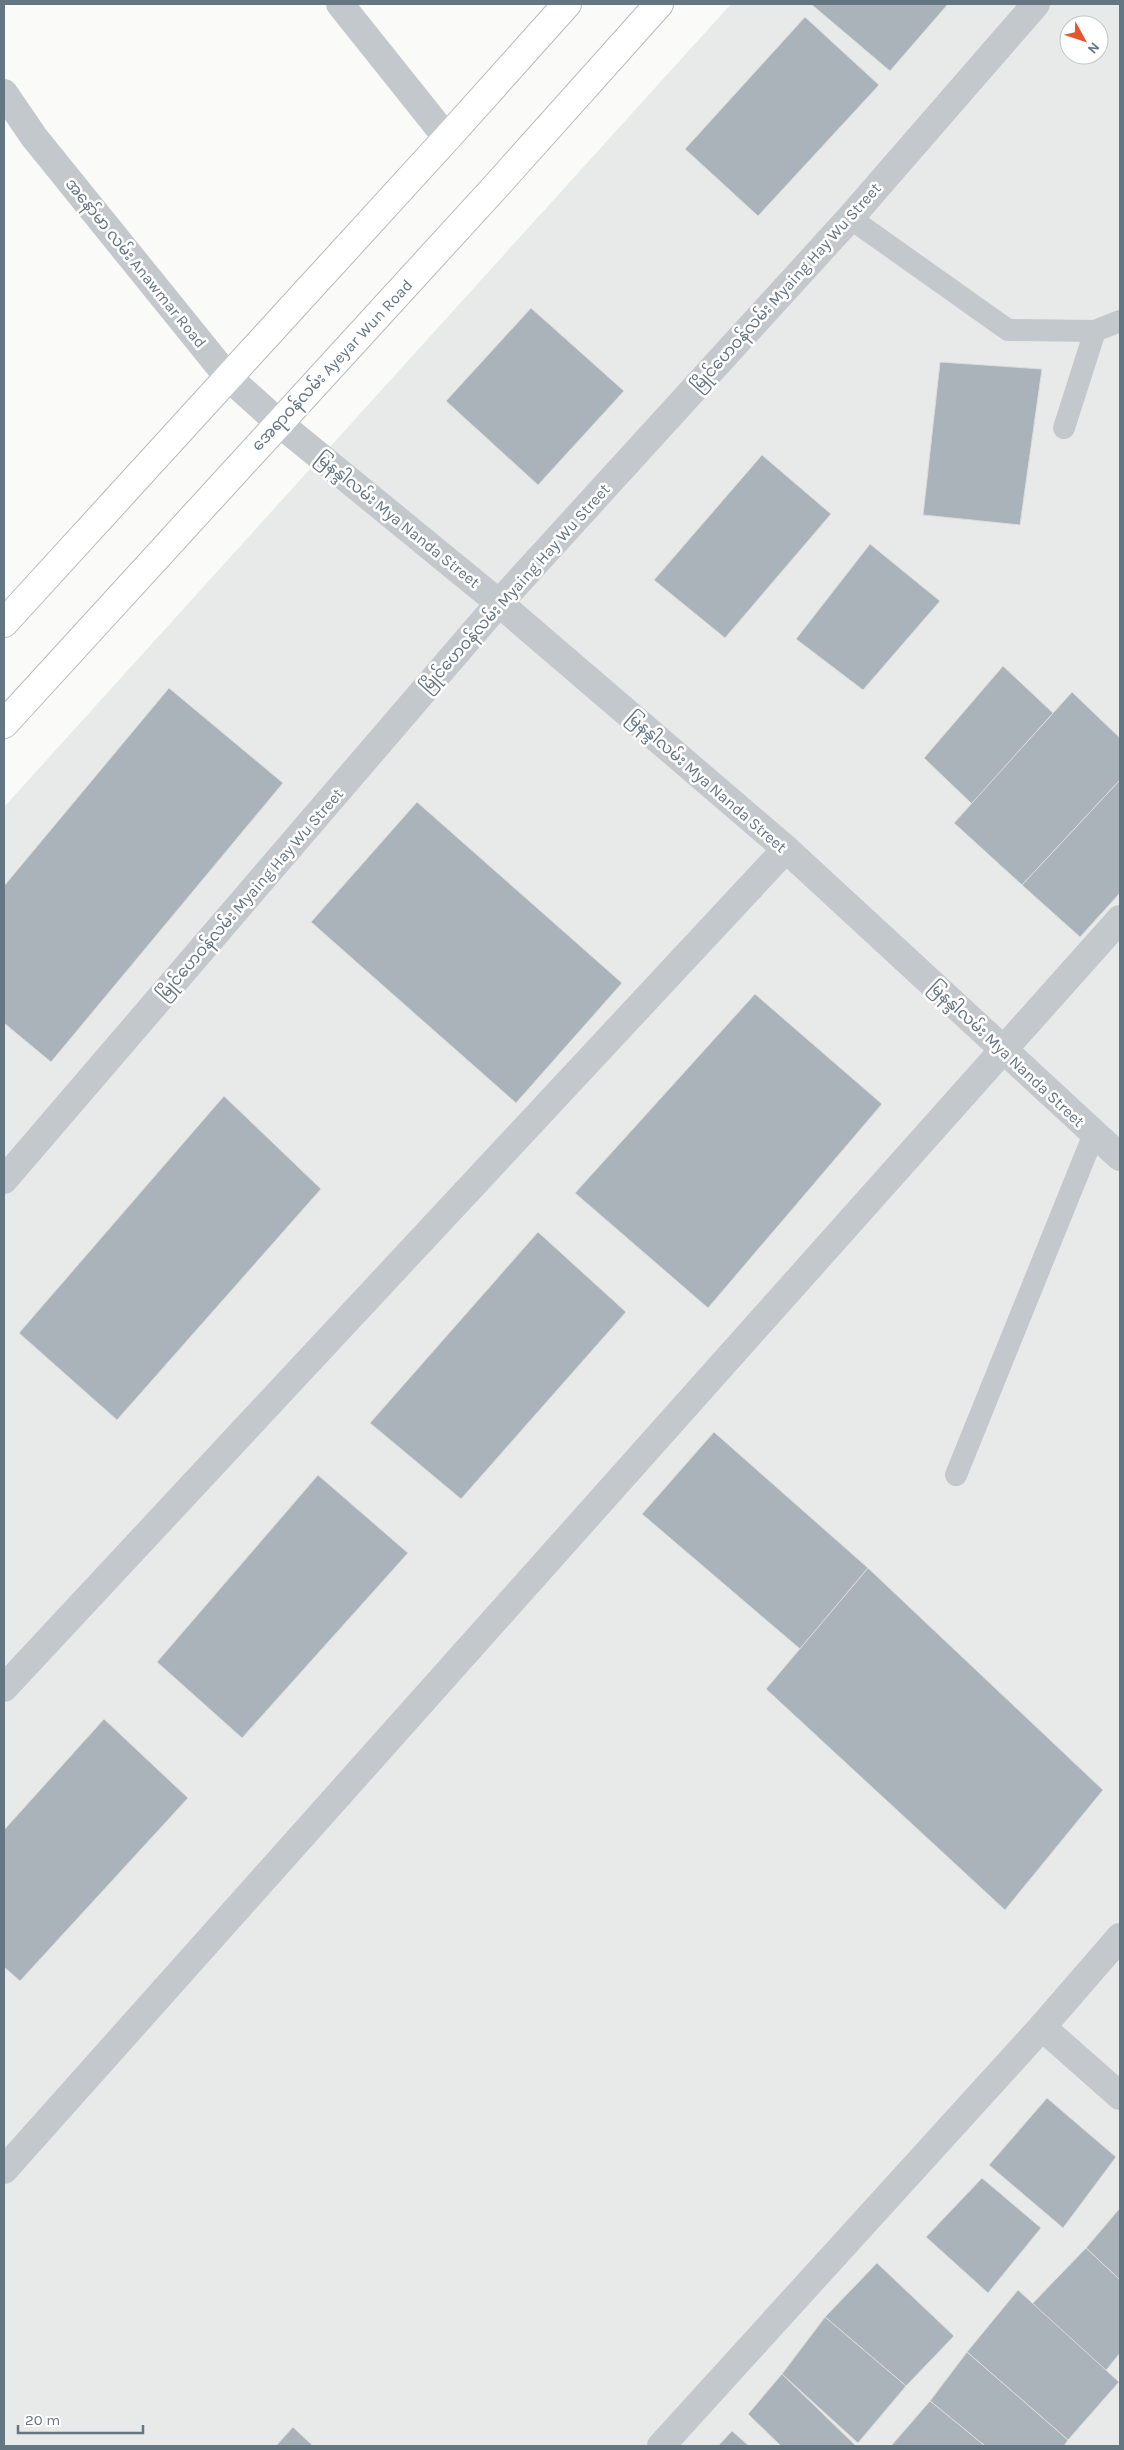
<svg xmlns="http://www.w3.org/2000/svg" width="1124" height="2450" viewBox="0 0 1124 2450" font-family="Karla,'Noto Sans Myanmar',sans-serif">
<style>
.built{fill:#e8e9e9;fill-rule:evenodd}
.building{fill:#aab3b9;stroke:#dcdcda}
.lines{fill:none;stroke-linecap:round;stroke-linejoin:round}
.primary-casing{stroke:#b5babe;stroke-width:30}
.service{stroke:#c3c8cc;stroke-width:22}
.minor{stroke:#c3c8cc;stroke-width:28}
.primary{stroke:#fff;stroke-width:28}
.labels{text-anchor:middle;dominant-baseline:central;stroke-width:5;stroke-linejoin:round;paint-order:stroke}
.street-label{font-size:16px;fill:#657683;stroke:#fff}
</style>
<rect width="100%" height="100%" fill="#fafaf8"/>
<path class="built" d="M 731,4 L 1120,4 L 1120,2446 L 4,2446 L 4,807 ZM 1069,25 L 1099,25 L 1099,55 L 1069,55 Z"/>
<g class="building">
<path d="M 811,4 L 948,4 L 890,71 Z"/>
<path d="M 805,17 L 879,85 L 758,216 L 685,149 Z"/>
<path d="M 531,308 L 624,391 L 538,485 L 446,401 Z"/>
<path d="M 940,362 L 1042,369 L 1020,525 L 923,515 Z"/>
<path d="M 762,455 L 831,514 L 725,638 L 654,580 Z"/>
<path d="M 870,544 L 940,601 L 863,690 L 796,639 Z"/>
<path d="M 1003,666 L 1053,713 L 972,804 L 924,758 Z"/>
<path d="M 169,688 L 283,783 L 51,1062 L 4,1023 L 4,886 Z"/>
<path d="M 1072,692 L 1120,738 L 1120,780 L 1022,885 L 954,823 Z"/>
<path d="M 1120,780 L 1120,893 L 1080,937 L 1022,885 Z"/>
<path d="M 417,802 L 622,983 L 516,1103 L 311,922 Z"/>
<path d="M 755,994 L 882,1104 L 708,1308 L 575,1193 Z"/>
<path d="M 224,1096 L 321,1189 L 117,1420 L 19,1333 Z"/>
<path d="M 538,1232 L 626,1312 L 461,1499 L 370,1423 Z"/>
<path d="M 714,1432 L 868,1568 L 800,1649 L 642,1514 Z"/>
<path d="M 318,1475 L 408,1553 L 242,1738 L 157,1662 Z"/>
<path d="M 868,1568 L 1103,1790 L 1005,1910 L 766,1689 Z"/>
<path d="M 104,1719 L 188,1798 L 20,1981 L 4,1967 L 4,1830 Z"/>
<path d="M 1047,2098 L 1116,2157 L 1063,2228 L 989,2165 Z"/>
<path d="M 982,2178 L 1041,2228 L 988,2293 L 926,2237 Z"/>
<path d="M 1120,2208 L 1120,2280 L 1086,2248 Z"/>
<path d="M 1086,2248 L 1120,2280 L 1120,2353 L 1103,2374 L 1032,2304 Z"/>
<path d="M 877,2263 L 954,2336 L 906,2386 L 825,2317 Z"/>
<path d="M 1018,2290 L 1119,2382 L 1068,2440 L 967,2352 Z"/>
<path d="M 825,2317 L 906,2386 L 858,2443 L 782,2374 Z"/>
<path d="M 967,2352 L 1068,2440 L 1064,2446 L 985,2446 L 930,2401 Z"/>
<path d="M 782,2374 L 856,2446 L 781,2446 L 748,2414 Z"/>
<path d="M 930,2401 L 985,2446 L 891,2446 Z"/>
<path d="M 293,2427 L 313,2446 L 276,2446 Z"/>
<path d="M 732,2431 L 749,2446 L 718,2446 Z"/>
</g>
<g class="lines">
<defs>
<g id="primary">
<path d="M 4,623 L 447,138 L 567,4"/>
<path d="M 4,724 L 498,184 L 659,4"/>
</g>
</defs>
<use href="#primary" class="primary-casing"/>
<g class="service">
<path d="M 850,218 L 1008,330 L 1095,331 L 1120,321"/>
<path d="M 1064,428 L 1095,331"/>
<path d="M 956,1475 L 1094,1134"/>
</g>
<g class="minor">
<path d="M 340,4 L 447,138"/>
<path d="M 4,93 L 34,137 L 228,377 L 279,423 L 499,603 L 786,849 L 1120,1157"/>
<path d="M 4,1180 L 499,603 L 850,218 L 1036,4"/>
<path d="M 4,1688 L 786,849"/>
<path d="M 1042,2027 L 1120,2096"/>
<path d="M 4,2170 L 1120,919"/>
<path d="M 661,2446 L 1042,2027 L 1120,1937"/>
</g>
<use href="#primary" class="primary"/>
</g>
<g class="labels">
<g class="street-label">
<text transform="translate(136 263) rotate(51)">အနော်မာ လမ်း Anawmar Road</text>
<text transform="translate(786 287) rotate(-48)">မြိုင်ဟေဝန်လမ်း Myaing Hay Wu Street</text>
<text transform="translate(332 365) rotate(-47)">အေရာဝန်လမ်း Ayeyar Wun Road</text>
<text transform="translate(398 520) rotate(39)">မြနန္ဒါလမ်း Mya Nanda Street</text>
<text transform="translate(515 588) rotate(-48)">မြိုင်ဟေဝန်လမ်း Myaing Hay Wu Street</text>
<text transform="translate(707 782) rotate(41)">မြနန္ဒါလမ်း Mya Nanda Street</text>
<text transform="translate(250 894) rotate(-49)">မြိုင်ဟေဝန်လမ်း Myaing Hay Wu Street</text>
<text transform="translate(1007 1054) rotate(43)">မြနန္ဒါလမ်း Mya Nanda Street</text>
</g>
</g>
<rect width="1124" height="2450" fill="none" stroke="#657683" stroke-width="10"/>
<g transform="translate(1084 40) rotate(130)"><circle r="24" fill="#ffffff" stroke="#c1c8cd"/>
<path d="M0-4L9 19L0 12L-9 19Z" fill="#e4572e"/>
<text y="-8" font-size="14" font-weight="bold" text-anchor="middle" fill="#657683">N</text>
</g>
<path d="M18 2425v8h125v-8" fill="none" stroke="#657683" stroke-width="2.5"/>
<text x="25" y="2425" font-size="15" fill="#657683" stroke="#ffffff" stroke-width="4" paint-order="stroke">20 m</text>
</svg>
